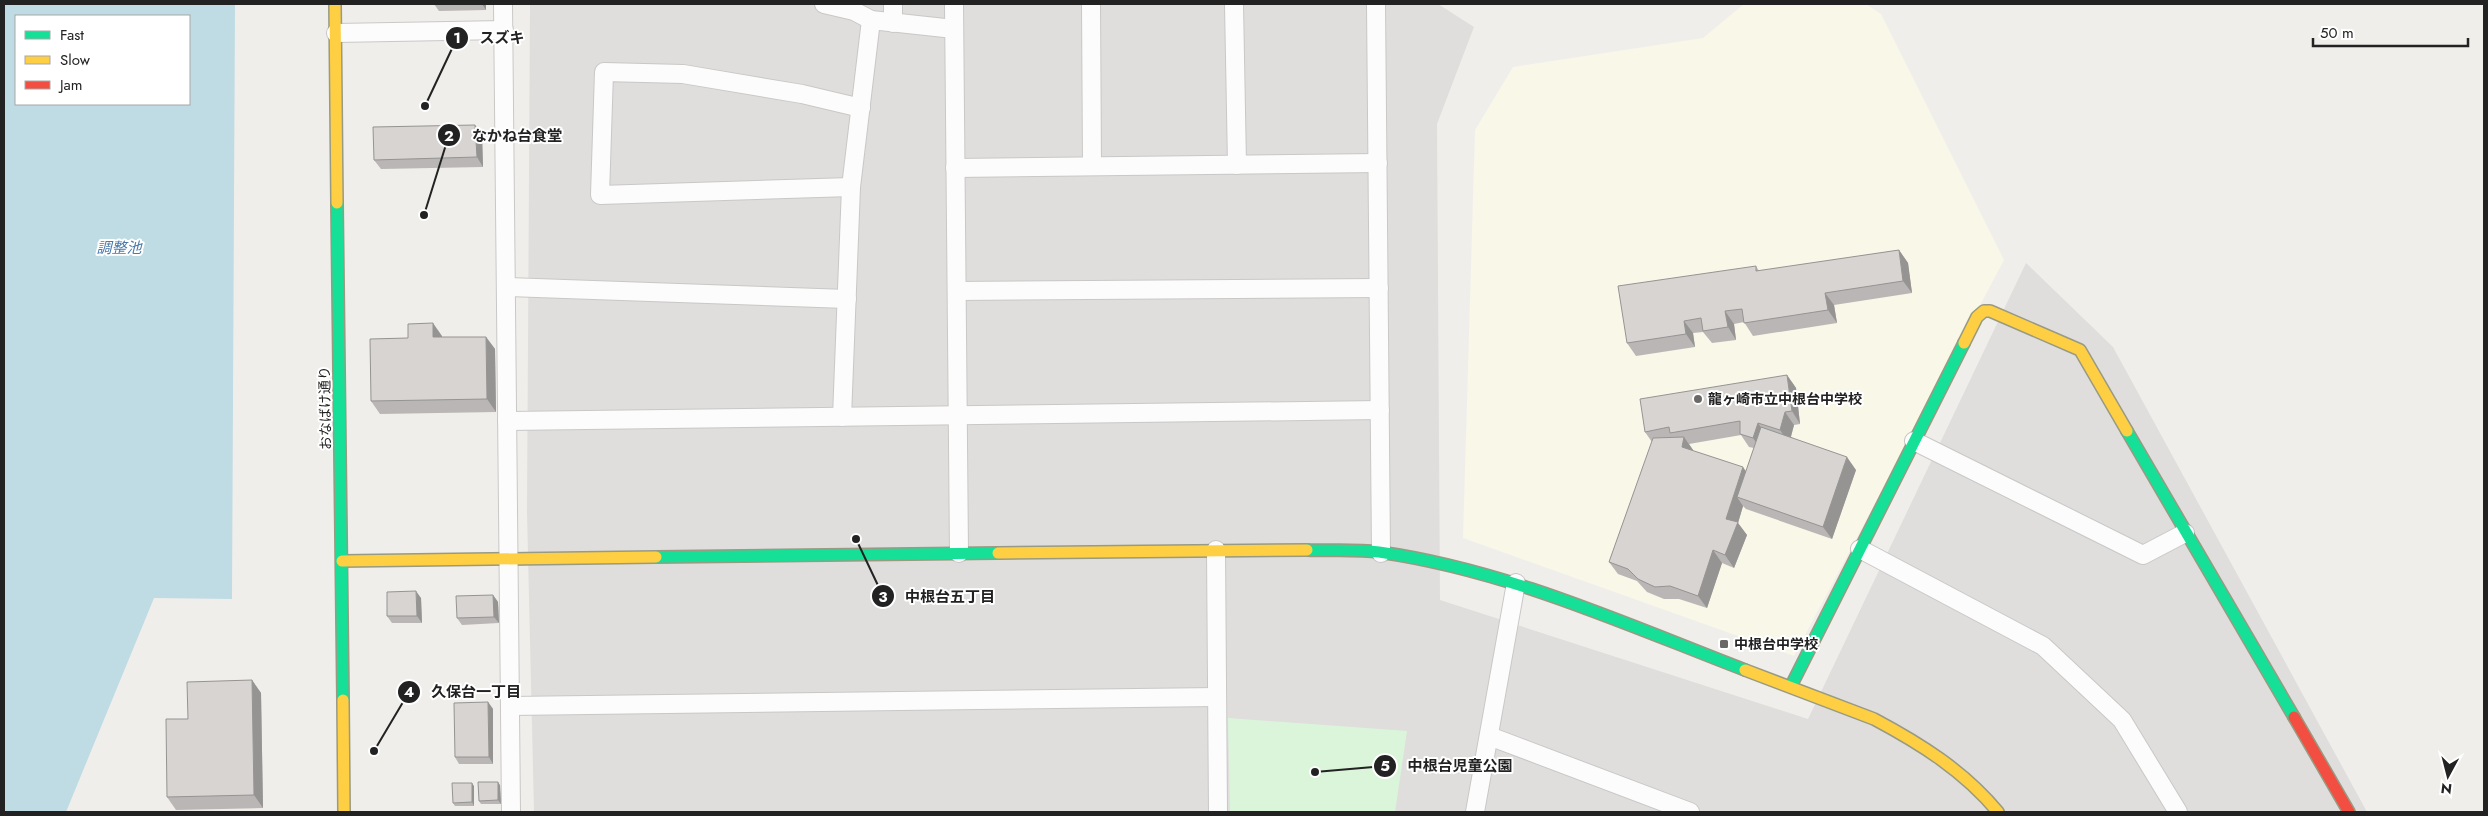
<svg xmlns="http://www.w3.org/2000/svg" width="2488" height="816" viewBox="0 0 2488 816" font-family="Jost,'Noto Sans JP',sans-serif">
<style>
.residential{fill:#dfdedc}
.education{fill:#f8f7e8}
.park{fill:#daf5da}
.water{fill:#bfdbe3;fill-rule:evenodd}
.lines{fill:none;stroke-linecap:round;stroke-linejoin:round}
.street-casing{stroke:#c9c8c7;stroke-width:20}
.fast-casing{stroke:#999a82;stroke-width:14}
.slow-casing{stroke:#999a82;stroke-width:14}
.jam-casing{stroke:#999a82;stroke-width:14}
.street{stroke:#fdfcfc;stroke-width:18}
.fast{stroke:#16e098;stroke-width:11}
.slow{stroke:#ffcf43;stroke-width:11}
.jam{stroke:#f24e42;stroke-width:11}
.wall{fill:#b9b6b5;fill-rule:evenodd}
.shaded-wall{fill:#969493}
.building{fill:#d7d4d2;stroke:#969493}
.poi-dot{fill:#6a6968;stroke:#fff;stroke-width:2}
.labels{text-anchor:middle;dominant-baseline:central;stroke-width:4;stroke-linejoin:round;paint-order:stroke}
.poi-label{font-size:14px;font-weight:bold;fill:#222;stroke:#fff;text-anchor:start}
.street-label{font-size:14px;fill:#222;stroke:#fff}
.water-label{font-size:15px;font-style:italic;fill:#4a7aab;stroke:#fff}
.leader{fill:none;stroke:#222;stroke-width:2}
.callout-dot{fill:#222;stroke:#fff;stroke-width:2}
.mark-label{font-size:15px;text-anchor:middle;font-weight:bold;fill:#fff}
.callout-label{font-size:15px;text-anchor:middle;font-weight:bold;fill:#222;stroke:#fff;stroke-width:4;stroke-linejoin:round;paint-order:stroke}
</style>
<rect width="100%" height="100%" fill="#f0eeeb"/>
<path class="residential" d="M 530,4 L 1438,4 L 1474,27 L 1437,124 L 1440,600 L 1808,719 L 2026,263 L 2113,347 L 2367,812 L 534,812 L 527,512 Z"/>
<path class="education" d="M 1744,4 L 1866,4 L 1881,14 L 2004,260 L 1794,656 L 1463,538 L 1475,130 L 1513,67 L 1703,38 Z"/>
<path class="park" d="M 1228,718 L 1407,731 L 1395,812 L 1230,812 Z"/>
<path class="water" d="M 4,4 L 235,4 L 232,599 L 154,598 L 66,812 L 4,812 ZM 16,16 L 189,16 L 189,104 L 16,104 Z"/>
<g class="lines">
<defs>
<g id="street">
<path d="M 503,4 L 511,812"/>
<path d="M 824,4 L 854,11 L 871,20 L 954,29"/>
<path d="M 893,4 L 893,23"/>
<path d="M 954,4 L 959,553"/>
<path d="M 1091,4 L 1092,166"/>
<path d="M 1234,4 L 1237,165"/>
<path d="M 1376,4 L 1381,553"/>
<path d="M 336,33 L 504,30"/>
<path d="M 955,168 L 1378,163"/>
<path d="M 851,187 L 600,195 L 604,72 L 683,74 L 802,94 L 861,108"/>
<path d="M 506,287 L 847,299"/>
<path d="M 957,291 L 1379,288"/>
<path d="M 842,417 L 851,187 L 871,20"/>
<path d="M 507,421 L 1380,410"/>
<path d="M 1914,441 L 2143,555 L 2185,533"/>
<path d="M 1860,549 L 2043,646 L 2122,720 L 2178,812"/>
<path d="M 1216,550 L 1218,812"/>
<path d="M 510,706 L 1217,697"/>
<path d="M 1489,736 L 1690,812"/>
<path d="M 1475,812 L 1516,583"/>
</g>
<g id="fast">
<path d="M 337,203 L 343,700"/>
<path d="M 2127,431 L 2294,717"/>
<path d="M 1307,550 C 1331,551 1356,549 1379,552 C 1507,570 1625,624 1745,670"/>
<path d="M 656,557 L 998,553"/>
<path d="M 1791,686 L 1964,343"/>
</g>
<g id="slow">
<path d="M 335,4 L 337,203"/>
<path d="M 1964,343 L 1977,317 L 1984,311 L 1990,311 L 2080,350 L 2127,431"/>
<path d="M 998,553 L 1307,550"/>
<path d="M 342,561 L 656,557"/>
<path d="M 1745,670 L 1874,719 C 1921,744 1964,771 1998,812"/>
<path d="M 343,700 L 344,812"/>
</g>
<path id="jam" d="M 2294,717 L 2349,812"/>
</defs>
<use href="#street" class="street-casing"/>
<use href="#fast" class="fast-casing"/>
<use href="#slow" class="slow-casing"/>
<use href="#jam" class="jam-casing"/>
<use href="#street" class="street"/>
<use href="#fast" class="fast"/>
<use href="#slow" class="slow"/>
<use href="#jam" class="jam"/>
</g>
<g class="wall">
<path d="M 434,4 L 486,4 L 486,10 L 439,11 Z"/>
<path d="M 482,134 L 483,167 L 381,169 L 374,160 Z"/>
<path d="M 1899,250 L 1908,263 L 1912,293 L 1834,305 L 1837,323 L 1753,336 L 1744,322 L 1734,324 L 1736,340 L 1712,343 L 1703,332 L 1693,333 L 1695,347 L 1636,356 L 1627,343 L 1756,266 L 1759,271 Z"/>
<path d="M 442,336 L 442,337 L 486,337 L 495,349 L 496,412 L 380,414 L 371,401 L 408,338 Z"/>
<path d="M 1787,375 L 1796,388 L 1800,424 L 1794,425 L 1791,437 L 1856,470 L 1832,539 L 1746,509 L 1743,506 L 1738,523 L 1747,535 L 1734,568 L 1722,563 L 1707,608 L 1679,599 L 1664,599 L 1647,592 L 1637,581 L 1618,574 L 1609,562 L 1652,442 L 1645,432 ZM 1741,435 L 1749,447 L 1754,448 L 1746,471 L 1693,451 L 1693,450 L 1689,444 Z"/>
<path d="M 493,595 L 498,602 L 499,623 L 462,625 L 457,618 Z"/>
<path d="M 421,598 L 422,623 L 392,623 L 387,616 Z"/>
<path d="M 252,680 L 261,693 L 263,808 L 176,810 L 167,797 L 188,719 Z"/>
<path d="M 488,702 L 493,709 L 493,764 L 459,764 L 455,757 Z"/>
<path d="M 500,785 L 501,804 L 481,804 L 479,801 Z"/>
<path d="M 474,786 L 474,806 L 455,806 L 453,803 Z"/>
</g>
<g class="shaded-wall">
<path d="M 482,4 L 486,4 L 486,10 Z"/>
<path d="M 475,125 L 482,134 L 483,167 L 477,157 Z"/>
<path d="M 1899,250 L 1908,263 L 1912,293 L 1903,281 Z"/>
<path d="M 1825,293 L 1834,305 L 1837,323 L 1828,310 Z"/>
<path d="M 1725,311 L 1734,324 L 1736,340 L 1728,327 Z"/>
<path d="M 1684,321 L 1693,333 L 1695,347 L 1686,334 Z"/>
<path d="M 433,323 L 442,336 L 442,350 L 433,337 Z"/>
<path d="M 486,337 L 495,349 L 496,412 L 487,399 Z"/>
<path d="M 1787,375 L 1796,388 L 1800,424 L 1792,411 Z"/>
<path d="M 1785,412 L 1794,425 L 1789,443 L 1780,430 Z"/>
<path d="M 1758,423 L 1767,436 L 1762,451 L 1753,438 Z"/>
<path d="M 1684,437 L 1693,450 L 1691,460 L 1682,447 Z"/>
<path d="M 1847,457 L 1856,470 L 1832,539 L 1823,527 Z"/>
<path d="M 1743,467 L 1752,480 L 1737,497 L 1743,506 L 1738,523 L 1747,535 L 1734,568 L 1725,555 L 1726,519 Z"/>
<path d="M 1713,550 L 1722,563 L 1707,608 L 1698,596 Z"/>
<path d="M 416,591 L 421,598 L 422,623 L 417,616 Z"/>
<path d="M 493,595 L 498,602 L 499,623 L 494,617 Z"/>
<path d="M 252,680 L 261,693 L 263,808 L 254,795 Z"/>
<path d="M 488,702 L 493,709 L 493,764 L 489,757 Z"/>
<path d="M 498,782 L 500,785 L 501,804 L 498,800 Z"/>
<path d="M 472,783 L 474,786 L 474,806 L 472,802 Z"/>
</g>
<g class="building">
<path d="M 475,125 L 477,157 L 374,160 L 373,127 Z"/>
<path d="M 1899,250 L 1903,281 L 1825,293 L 1828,310 L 1744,323 L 1742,309 L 1725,311 L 1728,327 L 1703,331 L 1701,318 L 1684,321 L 1686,334 L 1627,343 L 1618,286 L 1756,266 L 1756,271 Z"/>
<path d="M 433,323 L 433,337 L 486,337 L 487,399 L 371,401 L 370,339 L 408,338 L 408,324 Z"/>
<path d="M 1787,375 L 1792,411 L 1785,412 L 1780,430 L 1758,423 L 1753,438 L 1740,434 L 1740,421 L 1670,433 L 1669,427 L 1645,432 L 1640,399 Z"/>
<path d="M 1761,427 L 1847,457 L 1823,527 L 1737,497 Z"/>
<path d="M 1684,437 L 1682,447 L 1743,467 L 1726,519 L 1738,522 L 1725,555 L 1713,550 L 1698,596 L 1670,586 L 1655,587 L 1638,579 L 1628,569 L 1609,562 L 1653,438 Z"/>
<path d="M 416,591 L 417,616 L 387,616 L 387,592 Z"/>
<path d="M 493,595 L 494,617 L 457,618 L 456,596 Z"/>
<path d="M 252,680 L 254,795 L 167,797 L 166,719 L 188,719 L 187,682 Z"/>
<path d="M 488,702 L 489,757 L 455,757 L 454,703 Z"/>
<path d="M 478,782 L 498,782 L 498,800 L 479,801 Z"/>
<path d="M 452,783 L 472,783 L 472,802 L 453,803 Z"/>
</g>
<g class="poi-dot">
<circle cx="1698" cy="399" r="5"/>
<rect x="1719" y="639" width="10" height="10" rx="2.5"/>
</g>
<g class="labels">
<g class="poi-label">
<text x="1708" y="399">龍ヶ崎市立中根台中学校</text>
<text x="1734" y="644">中根台中学校</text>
</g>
<g class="street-label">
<text transform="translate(325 408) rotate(-91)">おなばけ通り</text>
</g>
<g class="water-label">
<text x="119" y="248">調整池</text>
</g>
</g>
<path class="leader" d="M425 106L457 38M424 215L449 135M856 539L883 596M374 751L409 692M1315 772L1385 766"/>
<g class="callout-dot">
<circle cx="425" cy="106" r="5"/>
<circle cx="424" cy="215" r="5"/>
<circle cx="856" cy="539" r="5"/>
<circle cx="374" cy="751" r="5"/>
<circle cx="1315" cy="772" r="5"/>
<circle cx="457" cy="38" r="12"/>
<circle cx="449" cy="135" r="12"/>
<circle cx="883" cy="596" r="12"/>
<circle cx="409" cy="692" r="12"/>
<circle cx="1385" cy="766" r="12"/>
</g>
<g class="mark-label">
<text x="457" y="43">1</text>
<text x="449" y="141">2</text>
<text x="883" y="602">3</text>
<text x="409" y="697">4</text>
<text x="1385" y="771">5</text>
</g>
<g class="callout-label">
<text x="502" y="43">スズキ</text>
<text x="517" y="141">なかね台食堂</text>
<text x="950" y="602">中根台五丁目</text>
<text x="476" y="697">久保台一丁目</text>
<text x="1460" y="771">中根台児童公園</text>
</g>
<rect width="2488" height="816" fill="none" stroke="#222222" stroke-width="10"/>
<rect x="15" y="15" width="175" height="90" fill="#ffffff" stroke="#a7a7a7"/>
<rect x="25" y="31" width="25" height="8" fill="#16e098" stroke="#a7a7a7"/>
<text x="60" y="40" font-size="15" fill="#222222">Fast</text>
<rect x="25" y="56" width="25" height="8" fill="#ffcf43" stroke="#a7a7a7"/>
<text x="60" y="65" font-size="15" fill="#222222">Slow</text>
<rect x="25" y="81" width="25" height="8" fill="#f24e42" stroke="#a7a7a7"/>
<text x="60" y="90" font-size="15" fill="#222222">Jam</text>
<g transform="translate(2448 776) rotate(187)" stroke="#ffffff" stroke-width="4" paint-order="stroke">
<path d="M0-4L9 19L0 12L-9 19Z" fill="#222222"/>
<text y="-8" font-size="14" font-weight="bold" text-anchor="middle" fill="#222222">N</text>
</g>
<path d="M2313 38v8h155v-8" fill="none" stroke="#222222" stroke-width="2.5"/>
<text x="2320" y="38" font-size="15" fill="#222222" stroke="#ffffff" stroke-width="4" paint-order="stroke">50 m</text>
</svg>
